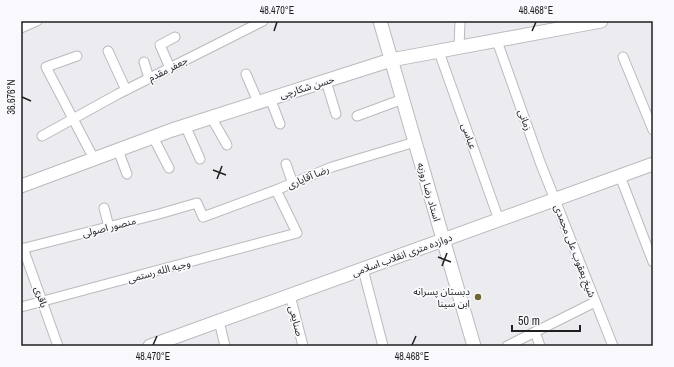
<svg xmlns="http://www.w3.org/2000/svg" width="674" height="367" viewBox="0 0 674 367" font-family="'Archivo Narrow','Noto Sans Arabic',sans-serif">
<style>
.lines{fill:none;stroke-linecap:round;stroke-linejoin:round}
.street-casing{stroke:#bababe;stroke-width:11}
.secondary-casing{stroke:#bababe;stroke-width:15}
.street{stroke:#fff;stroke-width:9}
.secondary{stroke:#fff;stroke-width:13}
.ticks{fill:none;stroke:#1f1f21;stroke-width:1.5}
.poi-dot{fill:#706633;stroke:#f9f9fd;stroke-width:1.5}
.labels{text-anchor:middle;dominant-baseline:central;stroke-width:3.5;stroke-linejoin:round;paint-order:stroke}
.street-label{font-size:10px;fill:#1f1f21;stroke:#f9f9fd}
.poi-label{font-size:10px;fill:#1f1f21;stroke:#f9f9fd;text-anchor:end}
.neatline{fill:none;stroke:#1f1f21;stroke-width:1.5}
.ticks-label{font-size:10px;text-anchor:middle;fill:#1f1f21}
</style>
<rect width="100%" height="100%" fill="#ebebf0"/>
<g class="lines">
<defs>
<g id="street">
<path d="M 21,28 L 37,21"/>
<path d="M 497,41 L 540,162 L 613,346"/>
<path d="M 459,48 L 460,21"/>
<path d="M 108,51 L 126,90"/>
<path d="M 439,52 L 499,220"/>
<path d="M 77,56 L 46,67 L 94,159"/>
<path d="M 623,57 L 653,130"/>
<path d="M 144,62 L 149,78"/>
<path d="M 170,68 L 160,45 L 175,37"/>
<path d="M 246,74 L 258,102"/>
<path d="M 326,81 L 336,114"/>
<path d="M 270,98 L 280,124"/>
<path d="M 357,116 L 403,99"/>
<path d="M 211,117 L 227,145"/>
<path d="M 185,125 L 200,159"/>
<path d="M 42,136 L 118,94 L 263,21"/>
<path d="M 153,137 L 169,168"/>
<path d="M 118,150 L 127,174"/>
<path d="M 286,164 L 293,184"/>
<path d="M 620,176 L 653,262"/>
<path d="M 104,208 L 109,227"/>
<path d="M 23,248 L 58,346"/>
<path d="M 21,249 L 159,214 L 197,203 L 203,217 L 276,190 L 332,167 L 415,142"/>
<path d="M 363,269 L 383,346"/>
<path d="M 290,295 L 303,346"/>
<path d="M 21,307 L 297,233 L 276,190"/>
<path d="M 219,321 L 225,346"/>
<path d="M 535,332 L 540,346"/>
<path d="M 507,346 L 595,302"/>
</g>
<g id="secondary">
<path d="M 380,21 L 474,346"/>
<path d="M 21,186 L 172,130 L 391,60 L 601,21"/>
<path d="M 150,346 L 653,164"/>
</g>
</defs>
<use href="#street" class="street-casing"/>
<use href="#secondary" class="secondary-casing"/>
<use href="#street" class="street"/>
<use href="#secondary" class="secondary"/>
</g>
<path class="ticks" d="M 274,31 L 277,22M 532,31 L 536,22M 22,97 L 31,101M 213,170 L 226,175M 217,179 L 222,166M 438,257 L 451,262M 442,266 L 447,253M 153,345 L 157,336M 412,345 L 416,336"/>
<circle class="poi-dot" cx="478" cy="297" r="4"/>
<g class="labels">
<g class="street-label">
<text transform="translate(168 69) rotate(-27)">جعفر مقدم</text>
<text transform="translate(307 87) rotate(-17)">حسن شکارچی</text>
<text transform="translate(525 120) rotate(70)">زمانی</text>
<text transform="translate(469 136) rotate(70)">عباسی</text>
<text transform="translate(308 177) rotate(-23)">رضا آقایاری</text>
<text transform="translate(429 192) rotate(74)">استاد رضا روزبه</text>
<text transform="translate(109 227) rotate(-14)">منصور اصولی</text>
<text transform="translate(575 251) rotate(69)">شیخ یعقوب علی محمدی</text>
<text transform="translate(402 255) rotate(-20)">دوازده متری انقلاب اسلامی</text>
<text transform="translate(159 271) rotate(-15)">وجیه الله رستمی</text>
<text transform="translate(41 297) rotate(71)">باقری</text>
<text transform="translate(296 321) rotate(76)">صنایعی</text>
</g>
<g class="poi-label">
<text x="470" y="291">دبستان پسرانه<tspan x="470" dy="12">ابن سینا</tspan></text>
</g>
</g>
<rect width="674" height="367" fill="none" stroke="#f9f9fd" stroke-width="44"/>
<path d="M512 325v6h68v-6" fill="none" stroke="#1f1f21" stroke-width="2"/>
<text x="518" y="325" font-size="12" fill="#1f1f21" stroke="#f9f9fd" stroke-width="3" paint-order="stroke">50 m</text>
<rect x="22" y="22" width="630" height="323" class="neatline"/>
<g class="ticks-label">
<text x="277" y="14">48.470°E</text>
<text x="536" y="14">48.468°E</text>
<text transform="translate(11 97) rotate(-90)" y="4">36.676°N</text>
<text x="153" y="360">48.470°E</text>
<text x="412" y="360">48.468°E</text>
</g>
</svg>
